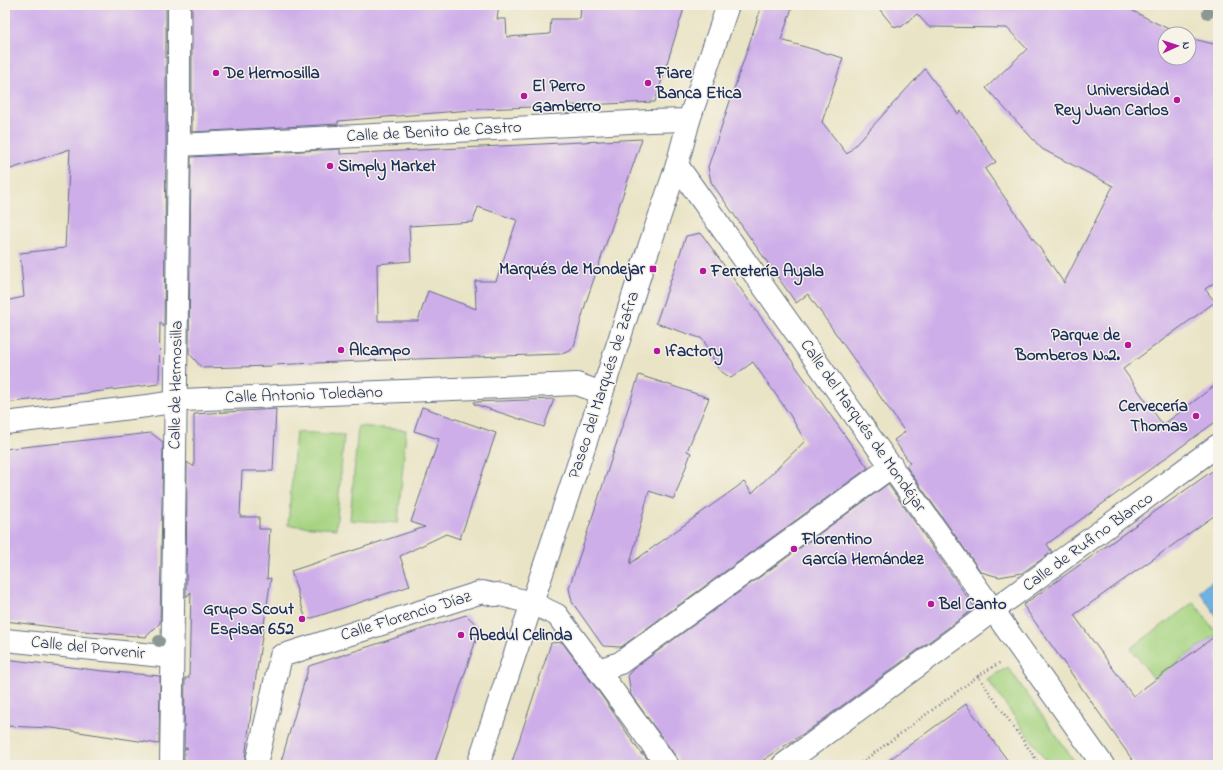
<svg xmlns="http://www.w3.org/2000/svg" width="1223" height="770" viewBox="0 0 1223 770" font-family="'Indie Flower',sans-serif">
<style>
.green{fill:#a6d481;stroke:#608270}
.water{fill:#6eb1e3;stroke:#4470a0}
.building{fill:#ceaee9;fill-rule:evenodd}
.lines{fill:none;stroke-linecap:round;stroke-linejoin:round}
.minor-casing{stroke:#636e82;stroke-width:24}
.path{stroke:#636e82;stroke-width:2.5;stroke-dasharray:1 3;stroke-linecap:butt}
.minor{stroke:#fff;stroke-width:22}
.tree{fill:#8b9792}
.poi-dot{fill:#b5179e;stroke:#f7f3e8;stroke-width:1.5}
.labels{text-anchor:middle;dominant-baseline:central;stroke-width:3;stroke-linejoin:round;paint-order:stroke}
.poi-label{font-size:17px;font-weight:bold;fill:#1b2f5e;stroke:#f7f3e8;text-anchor:start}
.street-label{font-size:17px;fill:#1b2f5e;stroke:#f7f3e8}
</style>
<rect width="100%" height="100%" fill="#f7f3e8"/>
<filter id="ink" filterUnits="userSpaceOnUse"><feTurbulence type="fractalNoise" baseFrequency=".025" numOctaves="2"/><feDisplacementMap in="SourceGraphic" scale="8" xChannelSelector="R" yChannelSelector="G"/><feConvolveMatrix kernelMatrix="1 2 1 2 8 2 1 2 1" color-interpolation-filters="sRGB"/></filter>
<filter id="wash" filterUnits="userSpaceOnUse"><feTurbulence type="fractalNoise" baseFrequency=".012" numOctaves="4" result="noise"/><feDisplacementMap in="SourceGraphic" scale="16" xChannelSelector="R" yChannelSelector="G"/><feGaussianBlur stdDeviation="0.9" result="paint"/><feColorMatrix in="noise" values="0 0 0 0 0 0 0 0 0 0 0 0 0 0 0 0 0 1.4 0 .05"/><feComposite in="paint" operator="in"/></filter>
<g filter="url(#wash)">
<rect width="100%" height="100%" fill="#eae4c6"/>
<g class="green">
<path d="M 358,426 L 406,430 L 398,523 L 350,520 Z"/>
<path d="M 296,432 L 344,435 L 336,529 L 288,525 Z"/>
<path d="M 1194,602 L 1217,634 L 1154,679 L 1131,648 Z"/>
<path d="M 1008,667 L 1077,765 L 1049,765 L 987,679 Z"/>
</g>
<path class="water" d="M 1218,577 L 1218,618 L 1199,591 Z"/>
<g id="blocks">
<g class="building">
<path d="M 5,5 L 166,5 L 166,145 L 164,327 L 160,322 L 159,384 L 5,403 L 5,301 L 24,297 L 20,253 L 65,248 L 70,149 L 5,171 Z"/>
<path d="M 192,5 L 499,5 L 497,19 L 506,19 L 507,37 L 550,34 L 551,19 L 580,19 L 581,5 L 685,5 L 655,102 L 483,109 L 338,121 L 338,124 L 192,132 Z"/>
<path d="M 762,5 L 793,5 L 781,40 L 843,58 L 822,122 L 847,154 L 925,69 L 958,114 L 961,111 L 996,162 L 985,169 L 1064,283 L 1113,186 L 1042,149 L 986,88 L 1027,49 L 1007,28 L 929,27 L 917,14 L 901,27 L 893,26 L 876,5 L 1122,5 L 1152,21 L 1179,34 L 1165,34 L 1165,58 L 1189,58 L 1189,38 L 1218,45 L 1218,280 L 1205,289 L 1215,302 L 1123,369 L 1163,425 L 1218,383 L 1218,420 L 1047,544 L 1052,552 L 1022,573 L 999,577 L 981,572 L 906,466 L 910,463 L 894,440 L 905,432 L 808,294 L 796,303 L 711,182 L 708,167 Z"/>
<path d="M 642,139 L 586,302 L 574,346 L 570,351 L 561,354 L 360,361 L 272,365 L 272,366 L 202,368 L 189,353 L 191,157 L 340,149 L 340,154 ZM 478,207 L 517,220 L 496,281 L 475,281 L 476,309 L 428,291 L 418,321 L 378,321 L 377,264 L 411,261 L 409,226 L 473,222 Z"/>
<path d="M 701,233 L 868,468 L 621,647 L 603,646 L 572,602 L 569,588 L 639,375 L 709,398 L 687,451 L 691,453 L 674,499 L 649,491 L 630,564 L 744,482 L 752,493 L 805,441 L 790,415 L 753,362 L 731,378 L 719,370 L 703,339 L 656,323 L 686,236 Z"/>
<path d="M 554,399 L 544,427 L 474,404 L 474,402 Z"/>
<path d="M 422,407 L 496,433 L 460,539 L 446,534 L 400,556 L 410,586 L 306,620 L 291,571 L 425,527 L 411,522 L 439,439 L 414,431 Z"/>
<path d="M 276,409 L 273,471 L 242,471 L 240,517 L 259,517 L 259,529 L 270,529 L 267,579 L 271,578 L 256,676 L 244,765 L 184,765 L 184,749 L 188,748 L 184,748 L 185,678 L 189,678 L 191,592 L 186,597 L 187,462 L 194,467 L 194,414 Z"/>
<path d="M 151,433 L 163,442 L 160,623 L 146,637 L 92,632 L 5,621 L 5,449 Z"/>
<path d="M 1218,467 L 1218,513 L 1074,615 L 1133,696 L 1218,634 L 1218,765 L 1136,765 L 1023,605 Z"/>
<path d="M 888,484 L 975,608 L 809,730 L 756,765 L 679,765 L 677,758 L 631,695 L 628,675 L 633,669 Z"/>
<path d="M 466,615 L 480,628 L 434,765 L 280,765 L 309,666 Z"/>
<path d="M 562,642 L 606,702 L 642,755 L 642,752 L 652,765 L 511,765 L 551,643 Z"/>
<path d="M 5,659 L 103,671 L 160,676 L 159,744 L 52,728 L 5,726 Z"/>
<path d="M 966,704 L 1011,765 L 882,765 Z"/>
</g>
</g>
</g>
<g filter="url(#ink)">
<use href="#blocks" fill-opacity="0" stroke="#636e82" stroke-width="1"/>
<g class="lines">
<defs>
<g id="minor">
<path d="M 179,145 L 650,121 L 689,120"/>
<path d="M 677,165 L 1103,765"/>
<path d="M 5,423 L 147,406 L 185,400 L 204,399 L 577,384 L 602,393"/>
<path d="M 5,640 L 172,657"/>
<path d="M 598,670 L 620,663 L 892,466"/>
<path d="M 171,765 L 179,145 L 179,5"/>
<path d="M 256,765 L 281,656 L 482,592 L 495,595 L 497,594 L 532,603 L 557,615 L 598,670 L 667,765"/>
<path d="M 478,765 L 602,393 L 643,265 L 677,165 L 689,120 L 728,5"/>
<path d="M 783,765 L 1218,445"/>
</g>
</defs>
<use href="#minor" class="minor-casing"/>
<g class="path">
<path d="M 978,676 L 1001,662"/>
<path d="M 858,765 L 978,676 L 1040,765"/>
</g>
<use href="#minor" class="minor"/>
</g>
<g class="tree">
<circle cx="1208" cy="13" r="6"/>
<circle cx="159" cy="641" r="6"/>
</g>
</g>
<g class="poi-dot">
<circle cx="216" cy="73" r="4"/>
<circle cx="648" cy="83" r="4"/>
<circle cx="524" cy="96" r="4"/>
<circle cx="1177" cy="100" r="4"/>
<circle cx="330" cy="166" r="4"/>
<rect x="649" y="265" width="8" height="8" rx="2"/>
<circle cx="703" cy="271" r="4"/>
<circle cx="1128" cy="345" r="4"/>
<circle cx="341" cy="350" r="4"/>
<circle cx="657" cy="351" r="4"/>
<circle cx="1196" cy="416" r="4"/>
<circle cx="794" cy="549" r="4"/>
<circle cx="931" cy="604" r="4"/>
<circle cx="302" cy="619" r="4"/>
<circle cx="461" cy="635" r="4"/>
</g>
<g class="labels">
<g class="poi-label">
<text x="224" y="73">De Hermosilla</text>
<text x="656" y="73">Fiare<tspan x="656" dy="20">Banca Etica</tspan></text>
<text x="532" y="86">El Perro<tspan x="532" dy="20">Gamberro</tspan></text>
<text x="1169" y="90" text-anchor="end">Universidad<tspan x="1169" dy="20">Rey Juan Carlos</tspan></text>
<text x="338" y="166">Simply Market</text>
<text x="645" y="269" text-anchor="end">Marqués de Mondejar</text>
<text x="711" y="271">Ferretería Ayala</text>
<text x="1120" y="335" text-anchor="end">Parque de<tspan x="1120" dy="20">Bomberos Nº2.</tspan></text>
<text x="349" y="350">Alcampo</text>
<text x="665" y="351">Ifactory</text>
<text x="1188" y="406" text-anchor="end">Cervecería<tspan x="1188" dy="20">Thomas</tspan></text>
<text x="802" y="539">Florentino<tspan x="802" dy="20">García Hernández</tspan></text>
<text x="939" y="604">Bel Canto</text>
<text x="294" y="609" text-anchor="end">Grupo Scout<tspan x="294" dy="20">Espisar 652</tspan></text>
<text x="469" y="635">Abedul Celinda</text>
</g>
<g class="street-label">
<text transform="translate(434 132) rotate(-3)">Calle de Benito de Castro</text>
<text transform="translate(176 385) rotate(-89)">Calle de Hermosilla</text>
<text transform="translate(604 385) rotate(-72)">Paseo del Marqués de Zafra</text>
<text transform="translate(304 395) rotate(-2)">Calle Antonio Toledano</text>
<text transform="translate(863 426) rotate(55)">Calle del Marqués de Mondéjar</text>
<text transform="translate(1088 542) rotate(-36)">Calle de Rufino Blanco</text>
<text transform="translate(406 616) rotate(-17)">Calle Florencio Díaz</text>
<text transform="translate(88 648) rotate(6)">Calle del Porvenir</text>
</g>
</g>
<rect width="1223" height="770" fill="none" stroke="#f7f3e8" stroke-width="20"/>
<g transform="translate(1177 46) rotate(87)"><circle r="19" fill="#f7f3e8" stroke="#9fa5b1"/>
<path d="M0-3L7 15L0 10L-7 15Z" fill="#b5179e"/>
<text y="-6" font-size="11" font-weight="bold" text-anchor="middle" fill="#1b2f5e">N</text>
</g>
</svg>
